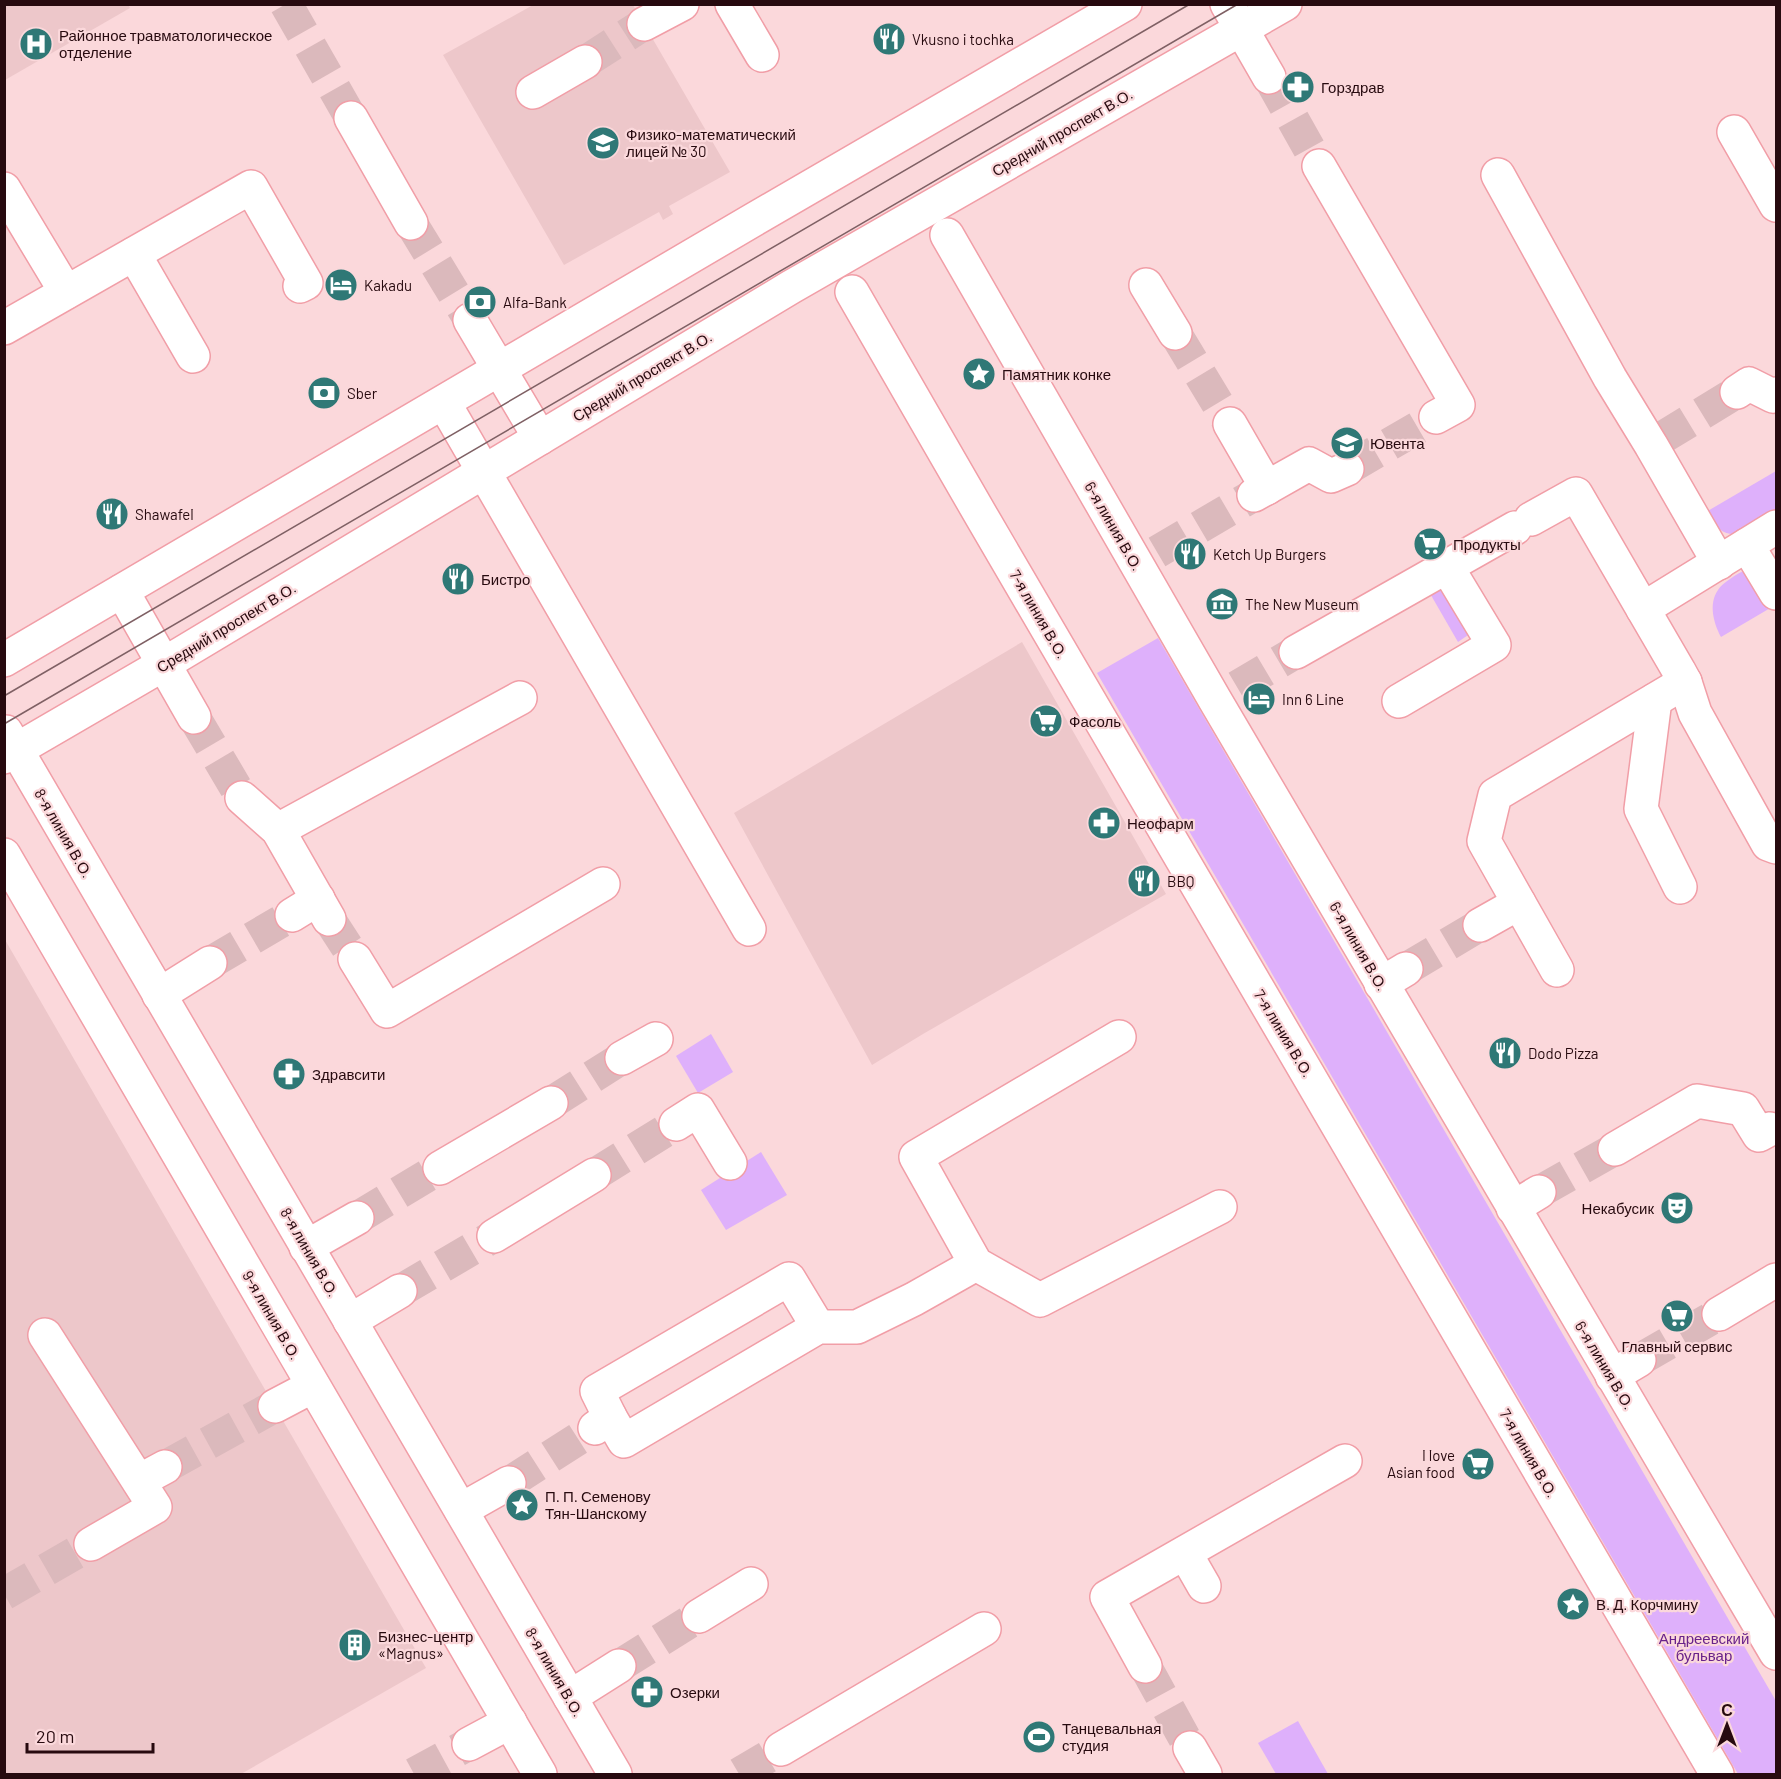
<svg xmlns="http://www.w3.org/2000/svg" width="1781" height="1779" viewBox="0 0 1781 1779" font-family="Barlow,sans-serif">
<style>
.built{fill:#edc7ca}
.green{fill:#deb0fb}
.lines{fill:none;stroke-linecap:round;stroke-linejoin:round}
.minor-tunnel{stroke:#dbb9bc;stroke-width:33;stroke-dasharray:33 16;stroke-linecap:butt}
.minor-casing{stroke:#f19ea7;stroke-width:36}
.major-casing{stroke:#f19ea7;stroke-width:36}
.minor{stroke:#fff;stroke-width:33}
.major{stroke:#fff;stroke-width:33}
.tram{stroke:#7f6064;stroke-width:1.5}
.labels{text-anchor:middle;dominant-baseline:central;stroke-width:4.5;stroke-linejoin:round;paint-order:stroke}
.poi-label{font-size:15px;fill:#270a0f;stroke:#fbd8db;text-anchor:start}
.street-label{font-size:15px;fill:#270a0f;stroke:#fbd8db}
.park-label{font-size:15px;fill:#69228a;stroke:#fbd8db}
</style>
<rect width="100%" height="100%" fill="#fbd8db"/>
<g class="built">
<path d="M 5,4 L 128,4 L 130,8 L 5,80 Z"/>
<path d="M 533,5 L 633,5 L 730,172 L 669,206 L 673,214 L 663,220 L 659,212 L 564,265 L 443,55 Z"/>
<path d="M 1022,642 L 1166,894 L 923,1034 L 872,1065 L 734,813 Z"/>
<path d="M 4,938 L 426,1668 L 241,1774 L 5,1774 Z"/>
</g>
<g class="green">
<path d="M 1776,471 L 1776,513 C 1748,530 1728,551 1706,512 Z"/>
<path d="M 1745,570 L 1772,607 L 1721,637 C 1714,624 1708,604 1718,590 C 1722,583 1737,574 1745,570 Z"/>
<path d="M 1444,584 L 1471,633 L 1458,642 L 1428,590 Z"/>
<path d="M 1158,638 L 1776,1701 L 1776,1774 L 1738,1774 L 1097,673 Z"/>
<path d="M 711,1034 L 733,1072 L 698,1093 L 676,1056 Z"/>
<path d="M 761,1152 L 787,1195 L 726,1230 L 701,1190 Z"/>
<path d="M 1298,1721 L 1328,1774 L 1276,1774 L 1258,1743 Z"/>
</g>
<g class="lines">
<g class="minor-tunnel">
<path d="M 286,4 L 351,118"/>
<path d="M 585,62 L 644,24"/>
<path d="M 1269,77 L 1319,166"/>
<path d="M 411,223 L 470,320"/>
<path d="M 1175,333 L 1230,424"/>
<path d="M 1660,439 L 1737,392"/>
<path d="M 1347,469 L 1436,417"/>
<path d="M 1157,552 L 1254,495"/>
<path d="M 1237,687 L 1296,652"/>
<path d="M 194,717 L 242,798"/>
<path d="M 329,919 L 355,959"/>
<path d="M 210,963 L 292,915"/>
<path d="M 1406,969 L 1480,925"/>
<path d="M 551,1103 L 622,1058"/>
<path d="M 594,1175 L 676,1124"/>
<path d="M 1539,1192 L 1615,1149"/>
<path d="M 357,1218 L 440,1168"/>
<path d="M 400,1291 L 494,1236"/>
<path d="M 1639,1360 L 1719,1314"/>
<path d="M 165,1467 L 275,1406"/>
<path d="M 509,1483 L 595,1428"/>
<path d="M 4,1594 L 91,1544"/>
<path d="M 619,1666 L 699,1616"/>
<path d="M 1145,1666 L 1190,1748"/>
<path d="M 414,1774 L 469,1744"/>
<path d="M 739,1774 L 781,1749"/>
</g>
<defs>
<g id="minor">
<path d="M 732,4 L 762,55"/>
<path d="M 1227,4 L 1269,77"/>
<path d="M 644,24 L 682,4"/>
<path d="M 533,92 L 585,62"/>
<path d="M 351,118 L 411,223"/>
<path d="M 1734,132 L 1776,205"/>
<path d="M 1319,166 L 1458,405 L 1436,417"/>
<path d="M 1498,175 L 1610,378 L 1651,445 L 1719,563"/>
<path d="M 4,189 L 66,292"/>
<path d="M 947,235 L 1215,700 L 1776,1653"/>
<path d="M 134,254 L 193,356"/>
<path d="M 1146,285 L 1175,333"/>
<path d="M 852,292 C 1137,788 1429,1280 1717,1774"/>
<path d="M 470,320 L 540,438"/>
<path d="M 4,328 L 251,187 L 306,283 L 300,286"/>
<path d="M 1737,392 L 1749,384 L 1773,396 L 1776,394"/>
<path d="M 444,403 L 749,929"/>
<path d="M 1230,424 L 1267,488"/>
<path d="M 1254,495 L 1309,464 L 1331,476 L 1347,469"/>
<path d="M 1531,519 L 1576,494 L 1679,671 L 1685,682 L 1695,713 L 1768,844 L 1776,847"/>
<path d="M 1747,545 L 1776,593"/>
<path d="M 122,591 L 194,717"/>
<path d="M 1643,609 L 1776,527"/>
<path d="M 1296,652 L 1515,528"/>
<path d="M 1655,700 L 1641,809 L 1680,887"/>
<path d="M 1399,701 L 1494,645 L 1447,567"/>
<path d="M 242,798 L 278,830 L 329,919"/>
<path d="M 278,830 L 520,698"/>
<path d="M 292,915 L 318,899"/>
<path d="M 1480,925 L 1519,903"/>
<path d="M 355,959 L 387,1011 L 603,884"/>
<path d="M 1557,970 L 1484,841 L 1495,795 L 1685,682"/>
<path d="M 1381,984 L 1406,969"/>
<path d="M 159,995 L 210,963"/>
<path d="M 1119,1037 L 916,1157 L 976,1264 L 1040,1300 L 1220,1207"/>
<path d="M 622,1058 L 656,1039"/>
<path d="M 676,1124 L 698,1110 L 730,1163"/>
<path d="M 1615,1149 L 1697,1101 L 1743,1109 L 1759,1135 L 1770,1129"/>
<path d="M 440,1168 L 551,1103"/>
<path d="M 1513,1208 L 1539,1192"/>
<path d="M 494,1236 L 594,1175"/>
<path d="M 306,1247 L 357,1218"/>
<path d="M 1719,1314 L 1776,1280"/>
<path d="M 350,1321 L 400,1291"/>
<path d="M 45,1335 L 155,1507 L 91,1544"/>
<path d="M 1612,1376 L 1639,1360"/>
<path d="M 275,1406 L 313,1386"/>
<path d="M 610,1417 L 597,1391 L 789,1279 L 818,1327"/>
<path d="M 595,1428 L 610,1417 L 624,1441 L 818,1327 L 857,1327 L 914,1299 L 976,1264"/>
<path d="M 139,1481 L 165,1467"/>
<path d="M 461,1510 L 509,1483"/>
<path d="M 1185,1553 L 1204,1586"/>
<path d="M 699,1616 L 751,1584"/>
<path d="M 1145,1666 L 1107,1597 L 1345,1461"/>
<path d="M 570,1697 L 619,1666"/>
<path d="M 469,1744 L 510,1722"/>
<path d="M 1190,1748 L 1205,1774"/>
<path d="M 781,1749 L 984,1629"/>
</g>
<g id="major">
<path d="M 4,660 L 753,220 L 1125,4"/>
<path d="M 6,732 L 615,1774"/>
<path d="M 4,757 L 164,664 L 791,287 L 1285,4"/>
<path d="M 4,855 L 540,1774"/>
</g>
</defs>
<use href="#minor" class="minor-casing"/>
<use href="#major" class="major-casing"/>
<use href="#minor" class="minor"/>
<use href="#major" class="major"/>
<g class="tram">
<path d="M 4,696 L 1190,4"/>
<path d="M 4,724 L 1238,4"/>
</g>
</g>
<defs>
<symbol id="restaurant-disc" viewBox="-11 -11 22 22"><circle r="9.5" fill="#2f7876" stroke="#fbd8db"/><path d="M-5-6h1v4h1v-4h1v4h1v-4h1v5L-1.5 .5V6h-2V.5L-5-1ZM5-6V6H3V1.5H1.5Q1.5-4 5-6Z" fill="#fff"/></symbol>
<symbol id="hospital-disc" viewBox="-11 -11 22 22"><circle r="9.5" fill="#2f7876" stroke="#fbd8db"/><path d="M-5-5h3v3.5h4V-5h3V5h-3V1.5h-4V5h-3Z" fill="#fff"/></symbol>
<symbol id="pharmacy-disc" viewBox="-11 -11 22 22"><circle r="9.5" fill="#2f7876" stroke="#fbd8db"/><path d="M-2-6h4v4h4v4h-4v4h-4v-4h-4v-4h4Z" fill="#fff"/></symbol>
<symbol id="school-disc" viewBox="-11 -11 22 22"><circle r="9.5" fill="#2f7876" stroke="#fbd8db"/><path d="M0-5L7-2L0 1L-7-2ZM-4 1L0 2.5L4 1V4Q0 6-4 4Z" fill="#fff"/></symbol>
<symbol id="hotel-disc" viewBox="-11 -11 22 22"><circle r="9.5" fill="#2f7876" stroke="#fbd8db"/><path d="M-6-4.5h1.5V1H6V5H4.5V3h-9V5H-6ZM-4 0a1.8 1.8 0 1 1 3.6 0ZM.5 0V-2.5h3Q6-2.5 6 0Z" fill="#fff"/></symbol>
<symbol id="bank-disc" viewBox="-11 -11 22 22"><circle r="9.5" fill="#2f7876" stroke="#fbd8db"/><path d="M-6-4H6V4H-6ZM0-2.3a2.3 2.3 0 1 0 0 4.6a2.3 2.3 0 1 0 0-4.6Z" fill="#fff"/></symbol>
<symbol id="sight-disc" viewBox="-11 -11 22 22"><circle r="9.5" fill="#2f7876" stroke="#fbd8db"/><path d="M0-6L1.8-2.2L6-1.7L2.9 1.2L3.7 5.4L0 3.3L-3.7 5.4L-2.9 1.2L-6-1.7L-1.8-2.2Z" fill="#fff"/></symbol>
<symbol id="supermarket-disc" viewBox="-11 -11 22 22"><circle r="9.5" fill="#2f7876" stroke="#fbd8db"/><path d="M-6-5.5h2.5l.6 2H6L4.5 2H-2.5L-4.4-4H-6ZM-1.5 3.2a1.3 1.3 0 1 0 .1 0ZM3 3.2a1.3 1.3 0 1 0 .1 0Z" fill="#fff"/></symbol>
<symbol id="museum-disc" viewBox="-11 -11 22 22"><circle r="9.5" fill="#2f7876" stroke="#fbd8db"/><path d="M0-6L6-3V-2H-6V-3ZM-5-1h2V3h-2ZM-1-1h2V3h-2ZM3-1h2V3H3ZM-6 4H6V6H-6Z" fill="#fff"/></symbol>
<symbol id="theatre-disc" viewBox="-11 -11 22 22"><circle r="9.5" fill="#2f7876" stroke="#fbd8db"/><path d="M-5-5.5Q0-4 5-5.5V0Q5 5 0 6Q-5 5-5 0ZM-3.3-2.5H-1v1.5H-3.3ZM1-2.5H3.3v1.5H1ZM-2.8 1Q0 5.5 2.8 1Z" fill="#fff"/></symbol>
<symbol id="building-disc" viewBox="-11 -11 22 22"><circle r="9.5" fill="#2f7876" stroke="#fbd8db"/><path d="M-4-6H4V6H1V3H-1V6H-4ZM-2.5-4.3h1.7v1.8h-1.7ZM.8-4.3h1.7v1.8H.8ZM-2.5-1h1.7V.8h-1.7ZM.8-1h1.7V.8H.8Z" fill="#fff"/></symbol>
<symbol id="stadium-disc" viewBox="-11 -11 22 22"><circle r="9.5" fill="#2f7876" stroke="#fbd8db"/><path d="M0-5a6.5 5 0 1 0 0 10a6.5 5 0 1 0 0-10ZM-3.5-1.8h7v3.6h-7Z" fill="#fff"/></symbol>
</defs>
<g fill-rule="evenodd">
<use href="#restaurant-disc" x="870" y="20" width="38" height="38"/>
<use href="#hospital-disc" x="17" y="25" width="38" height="38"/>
<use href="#pharmacy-disc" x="1279" y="68" width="38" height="38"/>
<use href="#school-disc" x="584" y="124" width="38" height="38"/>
<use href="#hotel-disc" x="322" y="266" width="38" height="38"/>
<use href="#bank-disc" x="461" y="283" width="38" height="38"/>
<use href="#sight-disc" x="960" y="355" width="38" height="38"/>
<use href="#bank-disc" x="305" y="374" width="38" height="38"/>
<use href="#school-disc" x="1328" y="424" width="38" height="38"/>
<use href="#restaurant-disc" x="93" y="495" width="38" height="38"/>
<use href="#supermarket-disc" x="1411" y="525" width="38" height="38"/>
<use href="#restaurant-disc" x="1171" y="535" width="38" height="38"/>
<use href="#restaurant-disc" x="439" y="560" width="38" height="38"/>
<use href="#museum-disc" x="1203" y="585" width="38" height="38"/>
<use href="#hotel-disc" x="1240" y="680" width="38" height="38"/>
<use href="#supermarket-disc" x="1027" y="702" width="38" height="38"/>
<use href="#pharmacy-disc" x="1085" y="804" width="38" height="38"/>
<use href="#restaurant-disc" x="1125" y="862" width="38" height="38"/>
<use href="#restaurant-disc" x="1486" y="1034" width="38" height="38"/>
<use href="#pharmacy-disc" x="270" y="1055" width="38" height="38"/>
<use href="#theatre-disc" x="1658" y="1189" width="38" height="38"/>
<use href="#supermarket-disc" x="1658" y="1297" width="38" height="38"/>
<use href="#supermarket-disc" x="1459" y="1445" width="38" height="38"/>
<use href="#sight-disc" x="503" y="1486" width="38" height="38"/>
<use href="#sight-disc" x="1554" y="1585" width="38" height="38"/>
<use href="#building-disc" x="336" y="1626" width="38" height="38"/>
<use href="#pharmacy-disc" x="628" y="1673" width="38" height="38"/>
<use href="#stadium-disc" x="1020" y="1718" width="38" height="38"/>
</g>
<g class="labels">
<g class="poi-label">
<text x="59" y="35">Районное травматологическое<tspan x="59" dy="17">отделение</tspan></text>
<text x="912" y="39">Vkusno i tochka</text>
<text x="1321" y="87">Горздрав</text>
<text x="626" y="134">Физико-математический<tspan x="626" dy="17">лицей № 30</tspan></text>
<text x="364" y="285">Kakadu</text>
<text x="503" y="302">Alfa-Bank</text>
<text x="1002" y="374">Памятник конке</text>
<text x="347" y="393">Sber</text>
<text x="1370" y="443">Ювента</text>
<text x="135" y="514">Shawafel</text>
<text x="1453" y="544">Продукты</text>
<text x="1213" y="554">Ketch Up Burgers</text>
<text x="481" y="579">Бистро</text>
<text x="1245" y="604">The New Museum</text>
<text x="1282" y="699">Inn 6 Line</text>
<text x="1069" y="721">Фасоль</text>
<text x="1127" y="823">Неофарм</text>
<text x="1167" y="881">BBQ</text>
<text x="1528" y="1053">Dodo Pizza</text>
<text x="312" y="1074">Здравсити</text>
<text x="1654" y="1208" text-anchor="end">Некабусик</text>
<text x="1677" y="1346" text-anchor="middle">Главный сервис</text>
<text x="1455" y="1455" text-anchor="end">I love<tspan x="1455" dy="17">Asian food</tspan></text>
<text x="545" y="1496">П. П. Семенову<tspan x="545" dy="17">Тян-Шанскому</tspan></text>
<text x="1596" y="1604">В. Д. Корчмину</text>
<text x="378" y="1636">Бизнес-центр<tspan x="378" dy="17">«Magnus»</tspan></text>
<text x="670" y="1692">Озерки</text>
<text x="1062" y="1728">Танцевальная<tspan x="1062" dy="17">студия</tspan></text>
</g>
<g class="street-label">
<text transform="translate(1062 132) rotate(-30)">Средний проспект В.О.</text>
<text transform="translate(642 376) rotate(-31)">Средний проспект В.О.</text>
<text transform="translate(1114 526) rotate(60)">6-я линия В.О.</text>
<text transform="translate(1039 614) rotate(60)">7-я линия В.О.</text>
<text transform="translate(226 627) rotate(-31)">Средний проспект В.О.</text>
<text transform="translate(64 833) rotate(60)">8-я линия В.О.</text>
<text transform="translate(1359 946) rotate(60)">6-я линия В.О.</text>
<text transform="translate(1284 1033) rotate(59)">7-я линия В.О.</text>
<text transform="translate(310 1252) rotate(60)">8-я линия В.О.</text>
<text transform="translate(272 1315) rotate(60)">9-я линия В.О.</text>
<text transform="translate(1605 1365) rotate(59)">6-я линия В.О.</text>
<text transform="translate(1529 1453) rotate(60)">7-я линия В.О.</text>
<text transform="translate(555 1672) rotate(60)">8-я линия В.О.</text>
</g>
<g class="park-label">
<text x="1704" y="1638">Андреевский<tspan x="1704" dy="17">бульвар</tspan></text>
</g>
</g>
<rect width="1781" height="1779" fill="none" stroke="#270a0f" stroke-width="12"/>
<g transform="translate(1727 1725)" stroke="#fbd8db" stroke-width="4.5" paint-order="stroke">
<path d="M0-4.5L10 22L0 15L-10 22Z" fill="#270a0f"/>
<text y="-9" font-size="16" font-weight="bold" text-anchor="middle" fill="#270a0f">С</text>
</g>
<path d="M27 1743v9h126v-9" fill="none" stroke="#270a0f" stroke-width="3"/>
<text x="36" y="1743" font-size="18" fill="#270a0f" stroke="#fbd8db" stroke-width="4.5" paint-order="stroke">20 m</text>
</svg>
